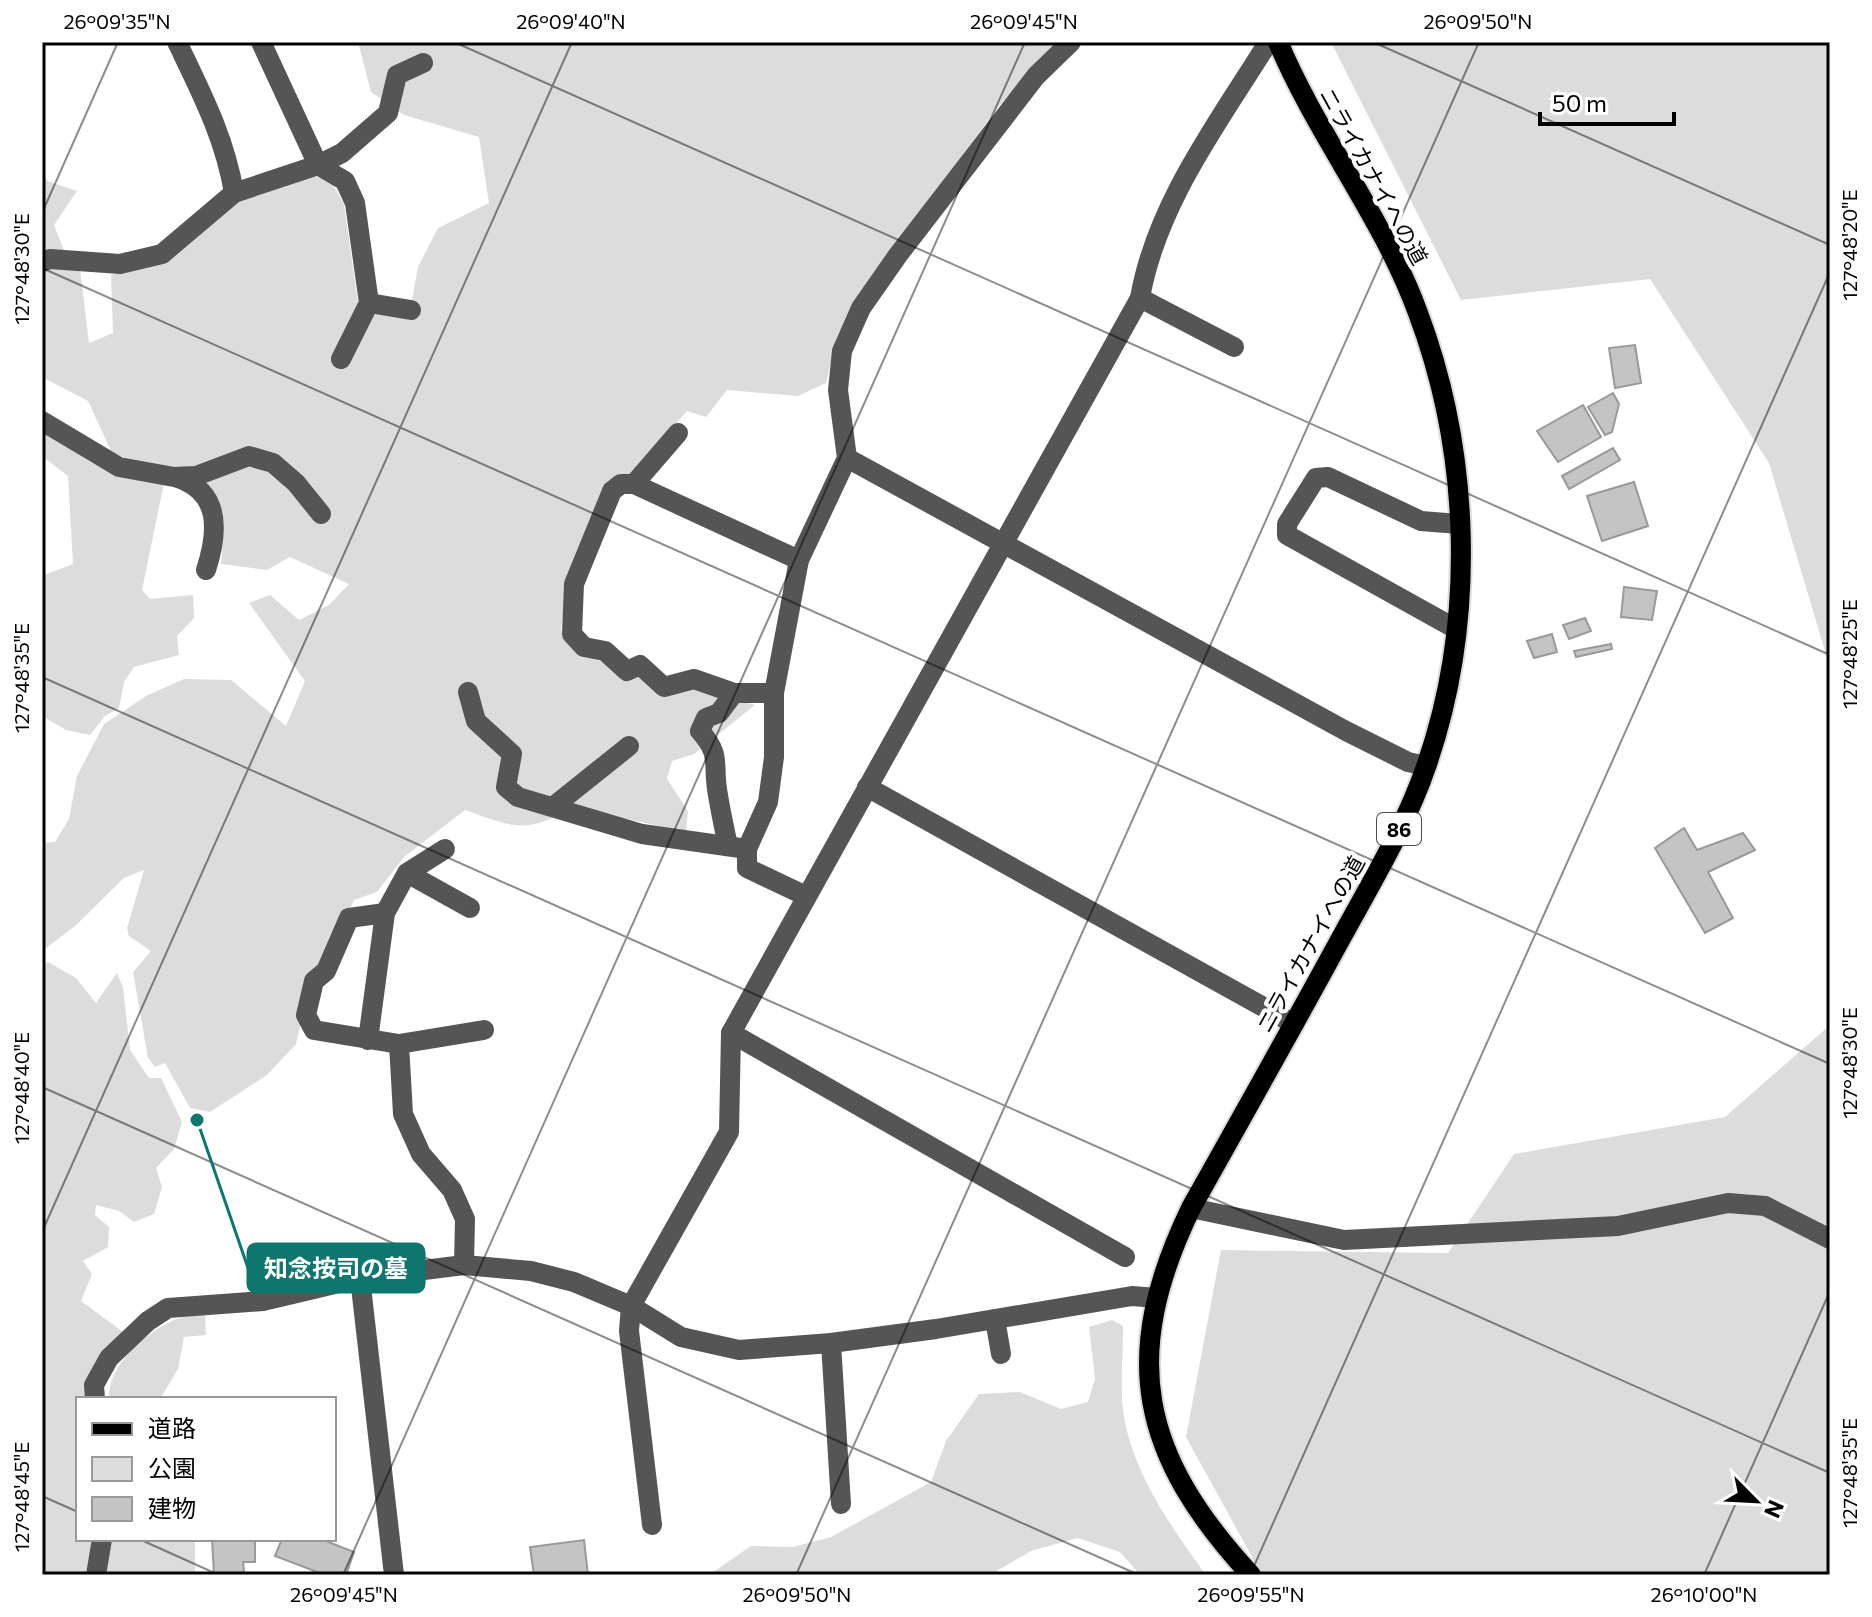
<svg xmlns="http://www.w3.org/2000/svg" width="1872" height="1617" viewBox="0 0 1872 1617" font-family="Commissioner,'Noto Sans JP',sans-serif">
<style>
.green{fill:#dcdcdc}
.building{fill:#c4c4c4;stroke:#999;stroke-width:2}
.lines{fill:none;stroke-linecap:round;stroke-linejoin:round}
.major-casing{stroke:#dbdbdb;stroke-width:24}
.minor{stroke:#555;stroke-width:20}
.major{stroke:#000;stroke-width:20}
.ticks{fill:none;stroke:#000;stroke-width:2;stroke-opacity:0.45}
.labels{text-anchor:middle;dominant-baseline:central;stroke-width:8;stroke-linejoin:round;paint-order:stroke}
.shield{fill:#fff;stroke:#4c4c4c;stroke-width:2}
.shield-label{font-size:20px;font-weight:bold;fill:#000}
.street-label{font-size:22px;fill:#000;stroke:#fff}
.leader{fill:none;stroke:#0f766e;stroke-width:3}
.callout-dot{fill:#0f766e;stroke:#fff;stroke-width:3}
.callout{fill:#0f766e;stroke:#0f766e;stroke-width:3}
.callout-label{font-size:24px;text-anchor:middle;font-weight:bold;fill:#fff}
.neatline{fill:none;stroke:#000;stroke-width:3}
.ticks-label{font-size:20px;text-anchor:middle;fill:#000}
</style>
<rect width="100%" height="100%" fill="#fff"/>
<g class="green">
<path d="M 358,42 L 1057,42 L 999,106 L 872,275 L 837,336 L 826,383 L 798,396 L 727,390 L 706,417 L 687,411 L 632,473 L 568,580 L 561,630 L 578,652 L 637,675 L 755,705 L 694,754 L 672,761 L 667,779 L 688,811 L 686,832 L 573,807 C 526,835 513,827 465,810 L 404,857 L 377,892 L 354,900 L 308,992 L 296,1044 L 267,1075 L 210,1112 L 190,1108 L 165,1063 L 155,1067 L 148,1058 L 133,972 L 151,951 L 129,936 L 127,928 L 144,870 L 124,878 L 75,926 L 42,951 L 42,843 L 55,842 L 69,819 L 77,776 L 104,724 L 146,696 L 184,679 L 231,680 L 286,726 L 305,681 L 249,603 L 270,595 L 299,620 L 329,605 L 349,584 L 290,557 L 267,570 L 221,564 C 230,463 188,481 112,453 L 88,401 L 42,377 L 42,270 L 58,266 L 80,269 L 89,343 L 113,333 L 111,275 L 166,260 L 234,202 L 311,175 L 330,180 L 344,204 L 358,303 L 409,317 L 418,267 L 438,228 L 489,203 L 479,137 L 404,115 L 371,92 Z"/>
<path d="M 1331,42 L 1830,42 L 1830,668 L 1769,463 L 1650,279 L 1461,300 Z"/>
<path d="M 42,169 L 47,181 L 77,191 L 54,225 L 65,253 L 42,253 Z"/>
<path d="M 42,430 L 90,462 L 123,475 L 164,483 L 142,590 L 150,599 L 193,595 L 194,618 L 177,636 L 179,655 L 134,667 L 124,682 L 119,708 L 105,716 L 90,735 L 66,730 L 42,716 L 42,576 L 73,564 L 68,476 L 42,456 Z"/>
<path d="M 48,962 L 76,978 L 96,1003 L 117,973 L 123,987 L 130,1050 L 149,1078 L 161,1078 L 182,1122 L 174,1149 L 156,1168 L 162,1187 L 154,1214 L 134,1222 L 119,1211 L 96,1205 L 95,1215 L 109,1227 L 108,1247 L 83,1261 L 92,1274 L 81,1301 L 123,1332 L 86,1399 L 78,1399 L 78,1539 L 93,1539 L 87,1575 L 42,1575 L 42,966 Z"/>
<path d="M 1830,1025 L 1830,1575 L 1262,1575 L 1186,1437 L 1221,1250 L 1448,1253 L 1514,1154 L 1725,1117 Z"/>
<path d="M 205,1315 L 206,1335 L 184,1337 L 178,1369 L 160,1399 L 109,1399 C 107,1366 145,1333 174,1320 C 183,1316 195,1316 205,1315 Z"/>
<path d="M 1112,1320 L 1123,1326 C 1123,1350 1121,1375 1122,1399 C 1126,1464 1169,1524 1206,1575 L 1140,1575 L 1120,1552 L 1078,1538 L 1031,1551 L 990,1575 L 709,1575 L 751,1546 L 793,1547 L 831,1537 L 931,1482 L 946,1441 L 979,1394 L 1020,1392 L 1061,1409 L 1088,1402 L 1095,1379 L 1089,1327 Z"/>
<path d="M 108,1539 L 195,1539 L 195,1575 L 103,1575 Z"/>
</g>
<g class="building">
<path d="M 1635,345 L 1641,383 L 1615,388 L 1609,348 Z"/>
<path d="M 1613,393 L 1619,404 L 1612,432 L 1605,435 L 1588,407 Z"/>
<path d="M 1583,405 L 1601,437 L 1558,462 L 1537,431 Z"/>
<path d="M 1613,448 L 1620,460 L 1569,489 L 1562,476 Z"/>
<path d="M 1634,482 L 1648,526 L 1602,541 L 1587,496 Z"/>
<path d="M 1624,587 L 1657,591 L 1652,620 L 1621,617 Z"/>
<path d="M 1585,618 L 1591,631 L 1569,639 L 1563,625 Z"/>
<path d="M 1552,634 L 1557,652 L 1534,658 L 1527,641 Z"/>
<path d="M 1611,644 L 1612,649 L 1576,657 L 1574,651 Z"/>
<path d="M 1684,828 L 1697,850 L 1743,833 L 1755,850 L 1708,872 L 1733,918 L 1705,933 L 1655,848 Z"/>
<path d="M 212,1539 L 255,1539 L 255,1562 L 243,1562 L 244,1571 L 239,1575 L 214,1575 Z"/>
<path d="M 282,1539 L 321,1539 L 354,1552 L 346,1575 L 325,1575 L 275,1556 Z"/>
<path d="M 584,1540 L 588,1575 L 534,1575 L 530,1547 Z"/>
</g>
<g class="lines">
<defs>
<path id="major" d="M 1251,1575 C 1140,1455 1119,1357 1191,1208 C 1241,1119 1291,1030 1340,940 C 1371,883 1406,826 1427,764 C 1476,621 1471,454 1418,313 C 1383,217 1318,137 1278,42"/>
</defs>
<use href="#major" class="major-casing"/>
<g class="minor">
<path d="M 177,42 C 201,92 225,138 234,193"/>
<path d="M 261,42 L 318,165 L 342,153 L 388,113 L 397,75 L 423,63"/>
<path d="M 42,262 L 50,259 L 120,264 L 162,254 L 234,193 L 318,165 L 345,181 L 355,203 L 369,303 L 341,359"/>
<path d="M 1140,298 L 1234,347"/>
<path d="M 369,303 L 411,310"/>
<path d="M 42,421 L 119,467 L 174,477 L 196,476 L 249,456 L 273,463 L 296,483 L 321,514"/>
<path d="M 847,458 L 1346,731 L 1408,762 L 1426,766"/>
<path d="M 178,478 C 222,493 218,533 206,570"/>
<path d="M 634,484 L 678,433"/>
<path d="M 1456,629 L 1287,535 L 1287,524 L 1316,478 L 1328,477 L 1421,521 L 1459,524"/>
<path d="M 468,692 L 476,721 L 512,754 L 506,787 L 518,797 L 642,834 L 747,849"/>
<path d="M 734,693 L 694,679 L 664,687 L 640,665 L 627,671 L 605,651 L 584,647 L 572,634 L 574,584 L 612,491 L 621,484 L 634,484 L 799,560"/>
<path d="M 867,787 L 1294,1024"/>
<path d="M 554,806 L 629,746"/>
<path d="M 728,846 C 724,827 720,809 717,789 C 713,762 721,755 700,731 L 706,718 L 719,713 L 734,693 L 774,693"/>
<path d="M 407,873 L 470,908"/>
<path d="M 806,896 L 747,868 L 747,849 L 768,802 L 774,757 L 774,693 L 799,560 L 847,458 L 838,390 L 842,351 L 861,308 L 898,255 L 1036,76 L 1071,42"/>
<path d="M 385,913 L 407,873 L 445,849"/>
<path d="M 731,1033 L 1125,1257"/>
<path d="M 368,1040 L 385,913 L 349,918 L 326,971 L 314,981 L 306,1015 L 314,1030 L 399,1044"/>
<path d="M 1191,1208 L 1344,1240 L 1618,1226 L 1728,1203 L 1765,1206 L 1830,1239"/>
<path d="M 464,1265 L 465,1219 L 452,1190 L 421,1154 L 403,1114 L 399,1044 L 484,1030"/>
<path d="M 360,1278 L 394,1575"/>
<path d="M 995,1319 L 1001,1354"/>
<path d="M 831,1343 L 841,1504"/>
<path d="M 95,1399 L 94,1385 L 109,1358 L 148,1321 L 168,1308 L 263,1301 L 360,1278 L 464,1265 L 531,1271 L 574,1282 L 631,1306 L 681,1337 L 739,1350 L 831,1343 L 936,1329 L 1132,1296 L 1157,1298"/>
<path d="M 652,1525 L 629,1331 L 631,1306 L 729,1132 L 731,1033 L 1140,298 C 1156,206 1215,127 1264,49 L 1272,42"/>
<path d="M 96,1575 L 102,1539"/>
</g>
<use href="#major" class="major"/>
</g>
<path class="ticks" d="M 454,42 L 1830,655M 1373,42 L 1830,245M 42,213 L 118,42M 42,268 L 1830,1064M 42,677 L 1830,1473M 42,1087 L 1139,1575M 42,1232 L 572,42M 42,1496 L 78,1512M 139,1539 L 219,1575M 343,1575 L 1025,42M 796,1575 L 1479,42M 1250,1575 L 1830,272M 1704,1575 L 1830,1291"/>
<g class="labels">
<rect class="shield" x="1377" y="813" width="44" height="32" rx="6"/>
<g class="shield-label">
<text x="1399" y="829">86</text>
</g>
<g class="street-label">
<text transform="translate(1374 176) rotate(61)">ニライカナイへの道</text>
<text transform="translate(1310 944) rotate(-61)">ニライカナイへの道</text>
</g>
</g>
<path class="leader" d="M197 1120L248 1268"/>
<circle class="callout-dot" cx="197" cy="1120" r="8"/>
<rect class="callout" x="248" y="1244" width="176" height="48" rx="8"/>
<g class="callout-label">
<text x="336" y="1277">知念按司の墓</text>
</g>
<rect width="1872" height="1617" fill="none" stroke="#ffffff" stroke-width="88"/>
<rect x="76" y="1397" width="260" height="144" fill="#ffffff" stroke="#999999" stroke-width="2"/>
<rect x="92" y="1423" width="40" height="12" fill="#000000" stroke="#999999" stroke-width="2"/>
<text x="148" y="1437" font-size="24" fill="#000000">道路</text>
<rect x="92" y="1457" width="40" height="24" fill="#dcdcdc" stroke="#999999" stroke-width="2"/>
<text x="148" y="1477" font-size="24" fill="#000000">公園</text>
<rect x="92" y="1497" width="40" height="24" fill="#c4c4c4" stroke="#999999" stroke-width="2"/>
<text x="148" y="1517" font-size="24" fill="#000000">建物</text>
<g transform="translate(1756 1501) rotate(114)" stroke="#ffffff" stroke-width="6" paint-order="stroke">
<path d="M0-6L14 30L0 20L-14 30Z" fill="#000000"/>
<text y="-12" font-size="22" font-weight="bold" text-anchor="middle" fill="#000000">N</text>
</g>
<path d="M1540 112v12h134v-12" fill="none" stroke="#000000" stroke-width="4"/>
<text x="1552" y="112" font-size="24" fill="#000000" stroke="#ffffff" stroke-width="6" paint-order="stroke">50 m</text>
<rect x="44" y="44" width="1784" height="1529" class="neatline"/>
<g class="ticks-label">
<text x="117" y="29">26°09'35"N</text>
<text x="571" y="29">26°09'40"N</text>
<text x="1024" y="29">26°09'45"N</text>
<text x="1478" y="29">26°09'50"N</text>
<text transform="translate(1850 245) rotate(-90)" y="7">127°48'20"E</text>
<text transform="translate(22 269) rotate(-90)" y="7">127°48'30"E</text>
<text transform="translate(1850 654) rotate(-90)" y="7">127°48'25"E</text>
<text transform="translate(22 678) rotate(-90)" y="7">127°48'35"E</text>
<text transform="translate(1850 1063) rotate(-90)" y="7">127°48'30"E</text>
<text transform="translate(22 1088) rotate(-90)" y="7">127°48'40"E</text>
<text transform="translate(1850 1473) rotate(-90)" y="7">127°48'35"E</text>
<text transform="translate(22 1497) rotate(-90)" y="7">127°48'45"E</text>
<text x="344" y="1602">26°09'45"N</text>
<text x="797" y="1602">26°09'50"N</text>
<text x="1251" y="1602">26°09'55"N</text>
<text x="1704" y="1602">26°10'00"N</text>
</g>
</svg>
